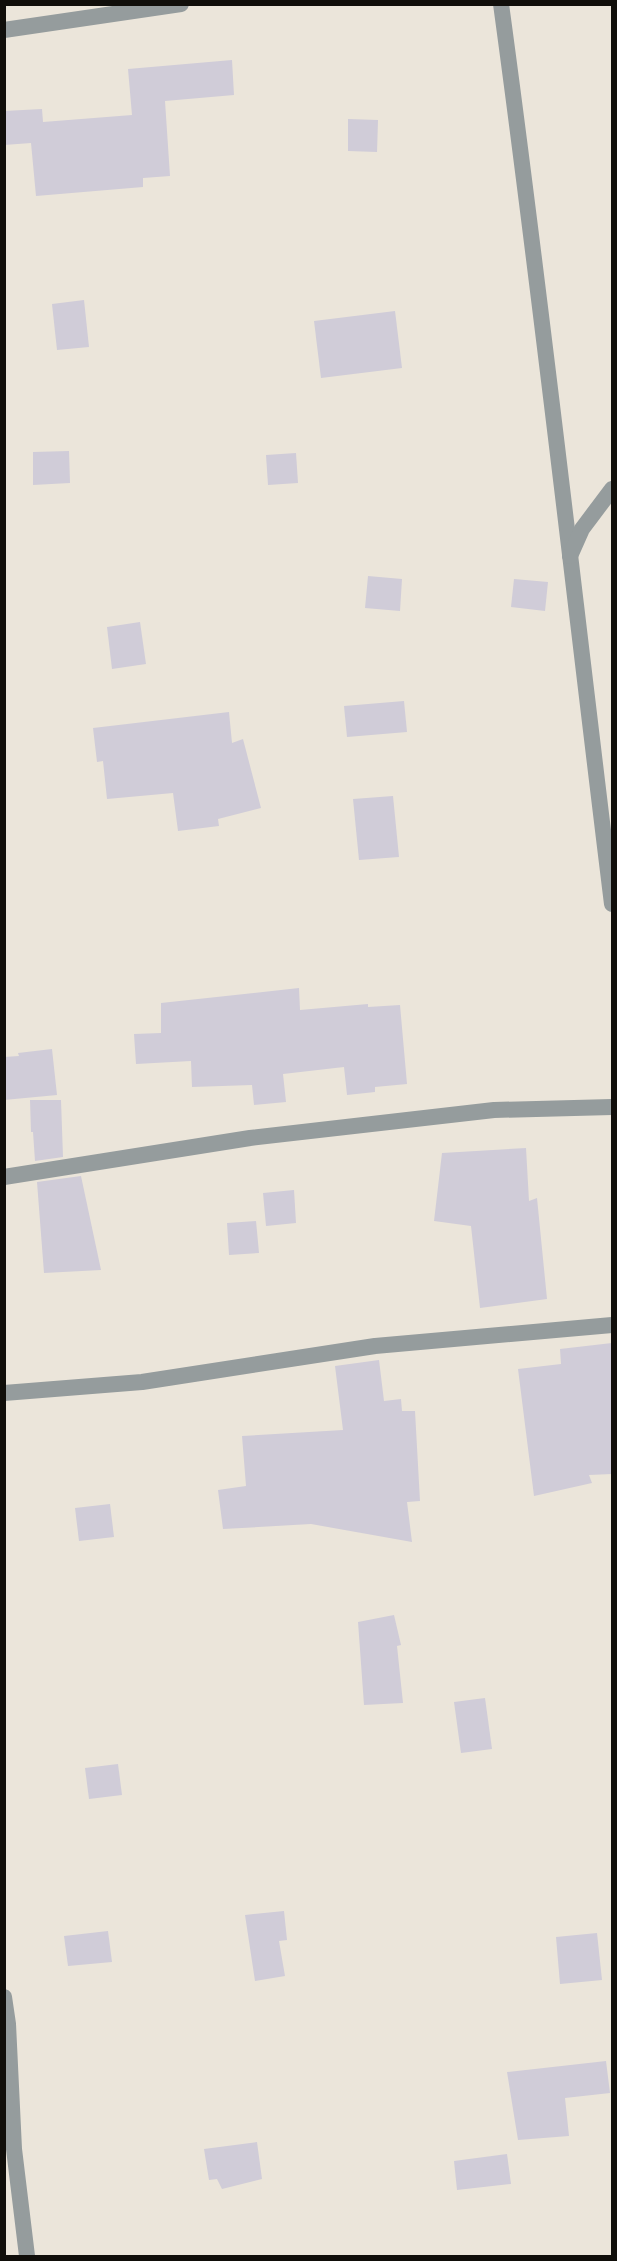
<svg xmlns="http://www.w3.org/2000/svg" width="617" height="2261" viewBox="0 0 617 2261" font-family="'Roboto Condensed',sans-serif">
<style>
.building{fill:#d0ccd8}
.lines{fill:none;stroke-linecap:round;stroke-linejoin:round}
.minor{stroke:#959c9d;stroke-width:16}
</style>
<rect width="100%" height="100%" fill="#ebe5da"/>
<g class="building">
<path d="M 232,60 L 234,95 L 165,101 L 170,176 L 143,178 L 143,187 L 36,196 L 31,143 L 4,145 L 4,111 L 42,109 L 43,122 L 132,115 L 128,69 Z"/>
<path d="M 348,119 L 378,120 L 377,152 L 348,151 Z"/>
<path d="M 84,300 L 89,347 L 57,350 L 52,304 Z"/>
<path d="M 395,311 L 402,368 L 321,378 L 314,321 Z"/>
<path d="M 69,451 L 70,483 L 33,485 L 33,452 Z"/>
<path d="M 296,453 L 298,483 L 268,485 L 266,455 Z"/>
<path d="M 368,576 L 402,579 L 400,611 L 365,608 Z"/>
<path d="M 514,579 L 548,582 L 545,611 L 511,607 Z"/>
<path d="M 140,622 L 146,664 L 112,669 L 107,627 Z"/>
<path d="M 404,701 L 407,732 L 347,737 L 344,706 Z"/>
<path d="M 229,712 L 232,743 L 243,739 L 261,808 L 218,819 L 219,826 L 178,831 L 173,793 L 107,799 L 103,761 L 97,762 L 93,728 Z"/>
<path d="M 393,796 L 399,857 L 359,860 L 353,799 Z"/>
<path d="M 299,988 L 300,1010 L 368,1004 L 368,1007 L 400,1005 L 407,1084 L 375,1087 L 375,1092 L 347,1095 L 344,1067 L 283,1074 L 286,1102 L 254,1105 L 252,1085 L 192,1087 L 191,1061 L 136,1064 L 134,1034 L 161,1033 L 161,1003 Z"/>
<path d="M 52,1049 L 57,1095 L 4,1100 L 4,1057 L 19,1056 L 18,1053 Z"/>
<path d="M 30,1100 L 61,1100 L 63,1157 L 35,1161 L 33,1132 L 31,1132 Z"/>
<path d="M 526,1148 L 529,1201 L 537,1198 L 547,1299 L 480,1308 L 471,1226 L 434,1221 L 442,1153 Z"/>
<path d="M 81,1176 L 101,1270 L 44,1273 L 37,1182 Z"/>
<path d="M 294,1190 L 296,1223 L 266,1226 L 263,1193 Z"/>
<path d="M 256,1221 L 259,1253 L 229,1255 L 227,1223 Z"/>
<path d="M 612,1343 L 612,1474 L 589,1475 L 592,1483 L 534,1496 L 518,1369 L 561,1364 L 560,1349 Z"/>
<path d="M 379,1360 L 384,1401 L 401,1399 L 402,1411 L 415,1411 L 420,1501 L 407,1502 L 412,1542 L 311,1524 L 223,1529 L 218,1490 L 246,1486 L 242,1436 L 343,1430 L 335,1366 Z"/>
<path d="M 110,1504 L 114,1537 L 79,1541 L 75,1508 Z"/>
<path d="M 394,1615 L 401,1645 L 397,1646 L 403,1703 L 364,1705 L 358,1622 Z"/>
<path d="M 485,1698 L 492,1749 L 461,1753 L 454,1702 Z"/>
<path d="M 118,1764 L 122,1795 L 89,1799 L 85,1768 Z"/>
<path d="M 284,1911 L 287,1940 L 279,1941 L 285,1976 L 255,1981 L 245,1915 Z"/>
<path d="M 108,1931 L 112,1962 L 68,1966 L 64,1936 Z"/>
<path d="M 597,1933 L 602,1980 L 560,1984 L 556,1937 Z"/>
<path d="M 606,2061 L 610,2093 L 565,2098 L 569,2136 L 518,2140 L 507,2072 Z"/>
<path d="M 257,2142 L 262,2179 L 222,2189 L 217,2179 L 209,2180 L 204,2149 Z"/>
<path d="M 507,2154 L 511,2184 L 457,2190 L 454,2161 Z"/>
</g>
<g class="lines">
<g class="minor">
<path d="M 501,4 C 542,304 575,604 612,904"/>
<path d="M 4,30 L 181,4"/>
<path d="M 570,556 L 582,529 L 612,489"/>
<path d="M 4,1177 L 250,1138 L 494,1110 L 612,1107"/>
<path d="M 4,1393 L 142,1382 L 375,1346 L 612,1325"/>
<path d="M 4,1997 L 8,2024 L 14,2149 L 27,2256"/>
</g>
</g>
<rect width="617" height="2261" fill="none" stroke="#100e0a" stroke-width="12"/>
</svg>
